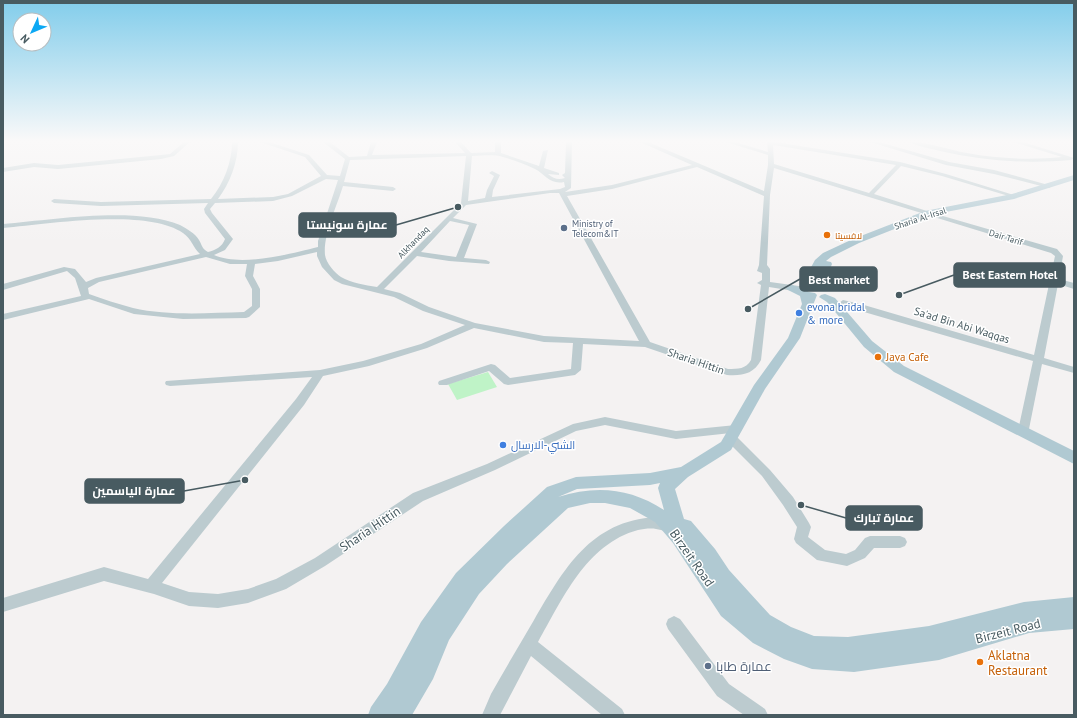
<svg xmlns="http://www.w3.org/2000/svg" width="1077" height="718" viewBox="0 0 1077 718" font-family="'PT Sans',Cairo,sans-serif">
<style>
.green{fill:#bff3c7}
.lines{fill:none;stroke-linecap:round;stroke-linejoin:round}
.minor{fill:#bccbcf;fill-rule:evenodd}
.major{fill:#b0c9d2;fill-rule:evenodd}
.service-dot{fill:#5c6f8a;stroke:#fff;stroke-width:1.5}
.food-dot{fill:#e8710a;stroke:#fff;stroke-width:1.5}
.shop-dot{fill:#3f7fe0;stroke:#fff;stroke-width:1.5}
.labels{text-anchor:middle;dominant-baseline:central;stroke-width:3;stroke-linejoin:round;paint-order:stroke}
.far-street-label{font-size:9px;fill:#485b61;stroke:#fff}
.far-service-label{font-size:9px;fill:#4e5e75;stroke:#fff;text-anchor:start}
.far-food-label{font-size:9px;fill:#c56008;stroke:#fff;text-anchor:start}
.shop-label{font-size:11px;fill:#366cbe;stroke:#fff;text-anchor:start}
.street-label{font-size:11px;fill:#485b61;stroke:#fff}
.food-label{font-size:11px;fill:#c56008;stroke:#fff;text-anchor:start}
.near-street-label{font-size:13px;fill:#485b61;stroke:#fff}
.near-food-label{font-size:13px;fill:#c56008;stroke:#fff;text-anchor:start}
.near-service-label{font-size:13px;fill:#4e5e75;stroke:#fff;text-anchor:start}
.leader{fill:none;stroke:#485b61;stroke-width:1.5}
.callout-dot{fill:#485b61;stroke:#fff;stroke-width:1.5}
.callout{fill:#485b61;stroke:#485b61;stroke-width:1.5}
.callout-label{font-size:12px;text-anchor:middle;font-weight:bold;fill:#fff}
</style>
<rect width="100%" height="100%" fill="#f4f2f2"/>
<path class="green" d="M 488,372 L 497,387 L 457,400 L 448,384 Z"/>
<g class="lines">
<g class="minor">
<path d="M 184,142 L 190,142 L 174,156 L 161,159 L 58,169 L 34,167 L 3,172 L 3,168 L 34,163 L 58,165 L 161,155 L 170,154 Z"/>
<path d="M 232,142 L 238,142 C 238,162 230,183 218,199 L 273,197 L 288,194 L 321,176 L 305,157 L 260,142 L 269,142 L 309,155 L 327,175 L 340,176 L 345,159 L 323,142 L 330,142 L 349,157 L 367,156 L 371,142 L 377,142 L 372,155 L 465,153 L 455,142 L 461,142 L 471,153 L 495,152 L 495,142 L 501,142 L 501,153 L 539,166 L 543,151 L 548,150 L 544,168 L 559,173 L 559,175 L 548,174 C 554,179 558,180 565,178 L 562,175 L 565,173 L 566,142 L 572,142 L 571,188 L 565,192 L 612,185 L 692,165 L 640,142 L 648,142 L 764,191 L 768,165 L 768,155 L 726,142 L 735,142 L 768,152 L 767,142 L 775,142 L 900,162 L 946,174 L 1017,196 L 1012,197 L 942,176 L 901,166 L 874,194 L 930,212 L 930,214 L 928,215 L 774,168 L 770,195 L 767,265 L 770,269 L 770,282 L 806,287 L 810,290 L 806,293 L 769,287 L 761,360 C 754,374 742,376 727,375 L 645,347 L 583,344 L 581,370 L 575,375 L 508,385 L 504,384 L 489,371 L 447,385 L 439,385 L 438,383 L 439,381 L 491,364 L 495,365 L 510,378 L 571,369 L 573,343 L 544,342 L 474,328 L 427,348 L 369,366 L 323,376 L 304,405 L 162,583 L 189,592 L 218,594 L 248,589 L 276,579 L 315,558 L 413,493 L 487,464 L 573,424 L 605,417 L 676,431 L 736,425 L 740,426 L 742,429 L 740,432 L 676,439 L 605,425 L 576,431 L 495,470 L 423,501 L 325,566 L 286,589 L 248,603 L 218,608 L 189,606 L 154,594 L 104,581 L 3,612 L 3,598 L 104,567 L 148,579 L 296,399 L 312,377 L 170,386 L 166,385 L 165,383 L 166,381 L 320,370 L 363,361 L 421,344 L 465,325 L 423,311 L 394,297 L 342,284 L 334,280 L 322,267 L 317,256 L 317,252 L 278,261 L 255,264 L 253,276 L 260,289 L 260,307 L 249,317 L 246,318 L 183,319 L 134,314 L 89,299 L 3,320 L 3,314 L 81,296 L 75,278 L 67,271 L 3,290 L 3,284 L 64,267 L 75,269 L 86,282 L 96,278 L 200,254 C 193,248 192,239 183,233 C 147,208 47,224 3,228 L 3,224 C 52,220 135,206 180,225 C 187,229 195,233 199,240 C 202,245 202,249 208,252 C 216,250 222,247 225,239 L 205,213 L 204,209 L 208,203 L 101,206 L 54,203 L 51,201 L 54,199 L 101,202 L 211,199 C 224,183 232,162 232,142 ZM 773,145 L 896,165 L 869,193 L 774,164 ZM 466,156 L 461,203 L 377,287 C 365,285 351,283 341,277 C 335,273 326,263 325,255 C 323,235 337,206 343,186 L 393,191 L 396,189 L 393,187 L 344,182 L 350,160 ZM 472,156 C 482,156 493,154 503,157 C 514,160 525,164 535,169 C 545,174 550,185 564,182 L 565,187 L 560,189 L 492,197 L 493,190 L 500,175 L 492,171 L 489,173 L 494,176 L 487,190 L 485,198 L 468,201 ZM 697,167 L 764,196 L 759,265 L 757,271 L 762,273 L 762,280 L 757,283 L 761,285 L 751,360 C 746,369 738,369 728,369 L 650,342 L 567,196 L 612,189 ZM 326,179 L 338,180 L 318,241 L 318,247 C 290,254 241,267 214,255 L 225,250 L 233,239 L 212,213 L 210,209 L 215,203 L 273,201 L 292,196 ZM 550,193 L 559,193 L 639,341 L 544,336 L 475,323 L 429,307 L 400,293 L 384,289 L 417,256 L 449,261 L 489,264 L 490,262 L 486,260 L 464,258 L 477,224 L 453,218 L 466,205 ZM 450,221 L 469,225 L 456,257 L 421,252 ZM 206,257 L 230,264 L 247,264 L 245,276 L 252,289 L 252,306 L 244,312 C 208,313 168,316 133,308 C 118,304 103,299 89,294 L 88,288 L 99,282 Z"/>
<path d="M 870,142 L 879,142 L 949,162 L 994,170 L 1052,186 L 1049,188 L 994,174 L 946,165 Z"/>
<path d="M 910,142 C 929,142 949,150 967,153 C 999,159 1031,160 1062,157 L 1014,142 L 1023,142 L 1074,158 L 1071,160 C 1026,164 983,161 940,151 C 930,148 918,147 910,142 Z"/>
<path d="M 936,214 L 1057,249 L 1063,256 L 1059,279 L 1074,283 L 1074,289 L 1058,284 L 1044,358 L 1074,367 L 1074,373 L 1042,364 L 1029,429 L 1021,429 L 1019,426 L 1033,361 L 840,305 L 839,303 L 843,300 L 864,305 L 1034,355 L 1055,256 L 1051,253 L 934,217 L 934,215 Z"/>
<path d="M 731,434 L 735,435 L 770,470 L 793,497 L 809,523 L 811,527 L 808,537 L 825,550 L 846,554 L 855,550 L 865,538 L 870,536 L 900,536 L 905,538 L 907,542 L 905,546 L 900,548 L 874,548 L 865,558 L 847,566 L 817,560 L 796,543 L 794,539 L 797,527 L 783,505 L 762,476 L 727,441 L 725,438 L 727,435 Z"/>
<path d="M 656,517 L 674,523 L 676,527 L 674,531 C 667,533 663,530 656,529 C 651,528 643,529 638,530 C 586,544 562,600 538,642 L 622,709 L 625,715 L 602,715 L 531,656 L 500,715 L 482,715 L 491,694 C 505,669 520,644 534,620 C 564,569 590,521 656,517 Z"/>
<path d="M 674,616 L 680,619 L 729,684 L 765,709 L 768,715 L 744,715 L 717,696 L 668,629 L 666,624 L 668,619 Z"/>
</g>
<g class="major">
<path d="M 1074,175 L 1074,180 L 1014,199 L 930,215 L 859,243 L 831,257 L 826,261 L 831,262 L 832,264 L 825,281 L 829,287 L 828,289 L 820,289 L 815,281 L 817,275 L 813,287 L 805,287 L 804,280 L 815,260 L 823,253 L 853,239 L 925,211 L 1012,194 Z"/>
<path d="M 792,285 L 809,292 L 815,293 L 817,295 L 800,338 L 765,389 L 731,450 L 688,477 L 675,489 L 684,519 L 691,521 L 715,549 L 729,570 L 770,615 L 791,627 L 814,636 L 848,637 L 929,626 L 1024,602 L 1074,597 L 1074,629 L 1029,633 L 939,660 L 854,672 L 812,669 L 784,659 L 753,643 L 721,616 L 673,543 L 655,522 L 630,508 L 605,503 L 590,503 L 568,508 L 507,564 L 479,594 L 449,640 L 433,679 L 412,715 L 368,715 L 371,707 L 387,684 L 421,622 L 456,573 L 504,526 L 547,487 L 576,477 L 650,473 L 681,467 L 721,442 L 754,385 L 788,338 L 802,304 L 800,296 L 788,290 L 786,288 ZM 660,483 L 658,488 L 664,510 C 630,488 596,485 558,497 L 577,489 L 650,485 Z"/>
<path d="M 825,294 L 835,298 L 872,341 L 904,366 L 1074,451 L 1074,464 L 894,372 L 864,347 L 827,302 L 819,297 L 821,295 Z"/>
</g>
</g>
<linearGradient id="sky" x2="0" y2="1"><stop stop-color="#82cdeb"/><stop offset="0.58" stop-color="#faf9f9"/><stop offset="1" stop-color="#faf9f9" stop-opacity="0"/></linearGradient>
<rect width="1077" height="243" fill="url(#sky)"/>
<g class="service-dot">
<circle cx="564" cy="228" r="4"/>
<circle cx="708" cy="666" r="4"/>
</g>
<g class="food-dot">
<circle cx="827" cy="235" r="4"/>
<circle cx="878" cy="357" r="4"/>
<circle cx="980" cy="662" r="4"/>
</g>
<g class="shop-dot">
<circle cx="799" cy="313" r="4"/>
<circle cx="503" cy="445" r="4"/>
</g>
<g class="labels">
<g class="far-street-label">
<text transform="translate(920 218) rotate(-18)">Sharia Al-Irsal</text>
<text transform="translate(1006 237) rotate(17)">Dair Tarif</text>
<text transform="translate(413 242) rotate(-46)">Alkhandaq</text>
</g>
<g class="far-service-label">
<text x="572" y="223">Ministry of<tspan x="572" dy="10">Telecom&amp;IT</tspan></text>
</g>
<g class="far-food-label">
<text x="835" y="235">لافسيتا</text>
</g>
<g class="shop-label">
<text x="807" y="307">evona bridal<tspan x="807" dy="13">&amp; more</tspan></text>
<text x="511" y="445">الشني-الارسال</text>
</g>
<g class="street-label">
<text transform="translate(962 325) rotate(17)">Sa'ad Bin Abi Waqqas</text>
<text transform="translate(696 361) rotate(19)">Sharia Hittin</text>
</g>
<g class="food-label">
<text x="886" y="357">Java Cafe</text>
</g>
<g class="near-street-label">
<text transform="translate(370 529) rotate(-34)">Sharia Hittin</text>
<text transform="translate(692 558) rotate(55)">Birzeit Road</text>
<text transform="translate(1008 631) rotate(-14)">Birzeit Road</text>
</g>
<g class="near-food-label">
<text x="988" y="655">Aklatna<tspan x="988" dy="15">Restaurant</tspan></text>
</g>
<g class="near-service-label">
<text x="716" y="666">عمارة طابا</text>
</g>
</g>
<path class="leader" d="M458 207L396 225M899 295L954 275M748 309L800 279M245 480L184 491M801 505L846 518"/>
<g class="callout-dot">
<circle cx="458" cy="207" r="4"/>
<circle cx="899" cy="295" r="4"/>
<circle cx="748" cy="309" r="4"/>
<circle cx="245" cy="480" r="4"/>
<circle cx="801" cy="505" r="4"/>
</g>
<g class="callout">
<rect x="299" y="213" width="97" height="24" rx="4"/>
<rect x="954" y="263" width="111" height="24" rx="4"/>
<rect x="800" y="267" width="77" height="24" rx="4"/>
<rect x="85" y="479" width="99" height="24" rx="4"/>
<rect x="846" y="506" width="76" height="24" rx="4"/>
</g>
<g class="callout-label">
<text x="347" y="229">عمارة سونيستا</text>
<text x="1010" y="279">Best Eastern Hotel</text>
<text x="839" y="284">Best market</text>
<text x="134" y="495">عمارة الياسمين</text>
<text x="884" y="522">عمارة تبارك</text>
</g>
<rect width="1077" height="718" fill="none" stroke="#485b61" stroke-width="8"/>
<g transform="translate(32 32) rotate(226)"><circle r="19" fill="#ffffff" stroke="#b6bdc0"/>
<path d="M0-3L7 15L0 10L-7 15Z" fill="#0ca8f4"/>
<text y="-6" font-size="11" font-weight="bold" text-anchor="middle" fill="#485b61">N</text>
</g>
</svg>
